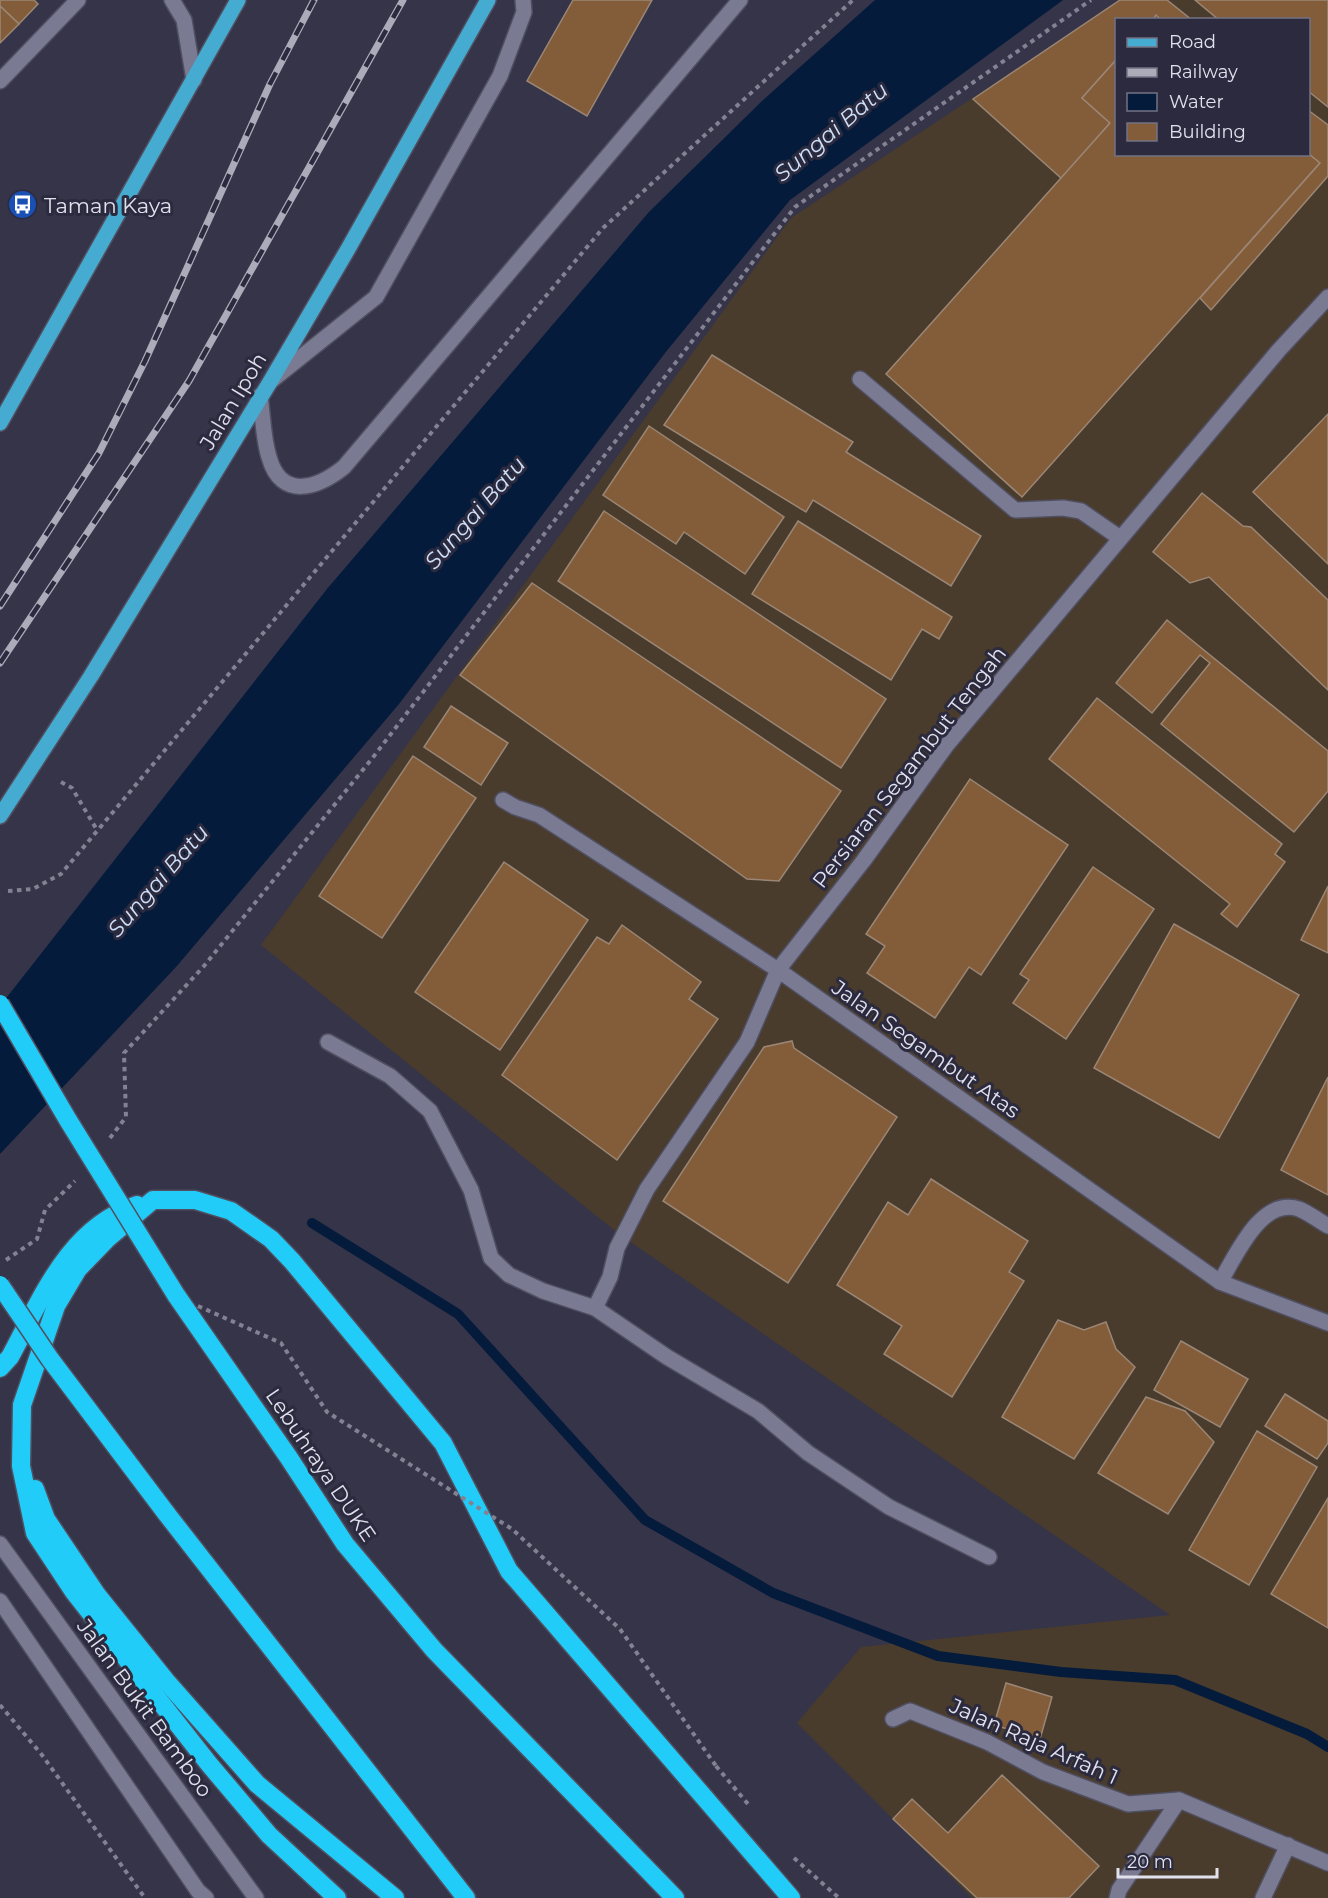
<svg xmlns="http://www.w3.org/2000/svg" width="1328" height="1898" viewBox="0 0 1328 1898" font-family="Montserrat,sans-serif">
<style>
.industrial{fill:#493c2d;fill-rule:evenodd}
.water{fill:#041b3b}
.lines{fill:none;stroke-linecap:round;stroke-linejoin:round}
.stream{stroke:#041b3b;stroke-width:10}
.building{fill:#835d3a;stroke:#9b8675;stroke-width:1.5}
.lane-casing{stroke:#504f61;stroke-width:18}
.street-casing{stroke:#504f61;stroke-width:18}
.primary-casing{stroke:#504f61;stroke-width:18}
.highway-casing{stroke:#504f61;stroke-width:21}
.path{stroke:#838293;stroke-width:4;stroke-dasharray:4.5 4.5;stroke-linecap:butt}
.lane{stroke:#7a7a92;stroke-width:15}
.street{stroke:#7a7a92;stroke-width:15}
.primary{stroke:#45abd0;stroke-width:15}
.highway{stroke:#22ccf9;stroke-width:18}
.rail-casing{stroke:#ababba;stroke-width:7}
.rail{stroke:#2b2a3e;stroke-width:4.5;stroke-dasharray:14;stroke-linecap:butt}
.highway-bridge-casing{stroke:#504f61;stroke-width:21;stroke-linecap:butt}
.path-bridge{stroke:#838293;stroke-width:4;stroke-dasharray:4.5 4.5;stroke-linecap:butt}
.highway-bridge{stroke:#22ccf9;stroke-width:18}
.labels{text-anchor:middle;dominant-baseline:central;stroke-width:6;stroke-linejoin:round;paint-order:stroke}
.poi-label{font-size:21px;fill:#e1e1ee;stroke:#2b2a3e;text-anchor:start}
.street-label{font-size:21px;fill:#e1e1ee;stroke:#2b2a3e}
.water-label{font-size:22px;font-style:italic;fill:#cee0f9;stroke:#2b2a3e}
</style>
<rect width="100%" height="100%" fill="#353449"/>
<path class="industrial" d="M 1121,0 L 1328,0 L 1328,1898 L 972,1898 L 797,1723 L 861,1647 L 1170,1615 L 619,1234 L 261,945 L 791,218 ZM 1116,20 L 1308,20 L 1308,154 L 1116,154 Z"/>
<path class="water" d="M 875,0 L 1063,0 L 790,200 L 665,353 L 399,704 L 176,967 L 0,1154 L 0,1006 L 327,589 L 649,212 L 762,101 Z"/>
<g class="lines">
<path class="stream" d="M 312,1223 L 458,1314 L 645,1520 L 773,1593 L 938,1656 L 1061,1672 L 1175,1680 L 1307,1734 L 1328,1747"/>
</g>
<g class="building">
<path d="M 0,0 L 34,0 L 38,4 L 19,24 L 0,6 Z"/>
<path d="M 573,0 L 652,0 L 587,116 L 527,81 Z"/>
<path d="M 1120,0 L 1167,0 L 1192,20 L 1161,20 L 1156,15 L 1153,20 L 1116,20 L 1116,60 L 1082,98 L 1110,123 L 1062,179 L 973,99 Z"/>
<path d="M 1195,0 L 1328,0 L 1328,107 L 1308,91 L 1308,20 L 1219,20 Z"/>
<path d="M 0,6 L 19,24 L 0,43 Z"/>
<path d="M 1116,60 L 1116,154 L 1308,153 L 1320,163 L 1022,497 L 886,374 L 1110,123 L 1082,98 Z"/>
<path d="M 1308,110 L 1328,125 L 1328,176 L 1211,310 L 1200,298 L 1320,163 L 1308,153 Z"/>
<path d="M 712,355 L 853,442 L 846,452 L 981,536 L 951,586 L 813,500 L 806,512 L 664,425 Z"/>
<path d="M 1328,414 L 1328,564 L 1253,492 Z"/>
<path d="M 649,426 L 784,517 L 745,574 L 684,532 L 676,544 L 603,495 Z"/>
<path d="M 1202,493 L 1243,526 L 1251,527 L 1328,600 L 1328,690 L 1209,577 L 1190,583 L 1153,552 Z"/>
<path d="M 604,511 L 886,699 L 841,768 L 558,581 Z"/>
<path d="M 798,521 L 952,617 L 939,639 L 922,629 L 891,680 L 752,594 Z"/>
<path d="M 532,583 L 841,791 L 779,881 L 747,879 L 460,675 Z"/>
<path d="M 1167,620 L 1328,751 L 1328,791 L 1294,832 L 1161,724 L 1210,663 L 1200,655 L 1152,713 L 1116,683 Z"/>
<path d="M 1097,698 L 1282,844 L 1275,854 L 1285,862 L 1237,927 L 1221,914 L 1230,904 L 1049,759 Z"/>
<path d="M 451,706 L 508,743 L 481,785 L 424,747 Z"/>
<path d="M 413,756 L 476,798 L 382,938 L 319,896 Z"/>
<path d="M 970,779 L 1068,845 L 981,975 L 969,967 L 935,1018 L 867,973 L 885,946 L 866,934 Z"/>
<path d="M 504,862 L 588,920 L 500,1050 L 415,992 Z"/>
<path d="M 1093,867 L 1154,909 L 1066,1039 L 1013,1003 L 1029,980 L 1020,974 Z"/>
<path d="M 1328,886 L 1328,953 L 1301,940 Z"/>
<path d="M 1174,924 L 1299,995 L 1219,1138 L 1094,1068 Z"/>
<path d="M 622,925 L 701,982 L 689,999 L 718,1019 L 617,1160 L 502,1075 L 597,937 L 609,944 Z"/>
<path d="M 792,1041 L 794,1048 L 897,1117 L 788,1283 L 663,1201 L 764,1047 Z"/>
<path d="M 1328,1077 L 1328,1195 L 1281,1170 Z"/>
<path d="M 931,1179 L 1028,1241 L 1009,1272 L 1024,1281 L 952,1397 L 884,1354 L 902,1326 L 837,1285 L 888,1202 L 908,1215 Z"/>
<path d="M 1058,1320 L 1084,1330 L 1106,1322 L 1116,1349 L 1135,1367 L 1074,1459 L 1002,1417 Z"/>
<path d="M 1181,1341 L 1248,1379 L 1220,1427 L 1154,1390 Z"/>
<path d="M 1285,1394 L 1328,1421 L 1328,1443 L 1317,1459 L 1265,1426 Z"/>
<path d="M 1146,1397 L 1185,1411 L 1214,1442 L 1168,1514 L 1098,1473 Z"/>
<path d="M 1257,1431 L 1317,1467 L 1249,1585 L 1189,1550 Z"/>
<path d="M 1328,1498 L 1328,1628 L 1271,1594 Z"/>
<path d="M 1006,1683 L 1052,1697 L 1040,1739 L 994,1725 Z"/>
<path d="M 1002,1775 L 1099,1866 L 1069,1898 L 977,1898 L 893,1819 L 912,1799 L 948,1833 Z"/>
</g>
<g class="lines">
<defs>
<g id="lane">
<path d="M 860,379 L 1015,510 L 1063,508 L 1081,511 L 1120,538"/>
<path d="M 271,381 L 376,297 L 500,76 L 524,12 L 523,0"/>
<path d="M 260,396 C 263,416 263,438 269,457 C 281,501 318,488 344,467 L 740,0"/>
<path d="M 328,1042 L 390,1076 L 430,1111 L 471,1190 L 491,1258 L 509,1275 L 543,1291 L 595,1308 L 667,1357 L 758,1411 L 808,1453 L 889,1507 L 989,1557"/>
<path d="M 1220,1282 C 1236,1256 1261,1196 1299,1209 C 1309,1213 1319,1221 1328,1226"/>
<path d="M 595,1308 L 610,1277 L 617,1248 L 647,1189 L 747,1042 L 778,970"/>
<path d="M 893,1719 L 910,1711 L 987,1742 L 1043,1772 L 1128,1804 L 1179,1800 L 1328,1863"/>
<path d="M 1117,1898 L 1119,1890 L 1179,1800"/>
<path d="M 1263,1898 L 1288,1845"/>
</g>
<g id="street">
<path d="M 172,0 L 184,20 L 194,80"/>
<path d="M 0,81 L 78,0"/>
<path d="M 503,800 L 515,807 L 539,815 L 778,970 L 1220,1282 L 1328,1323"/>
<path d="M 778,970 L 864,860 L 946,746 L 1279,350 L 1328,297"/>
<path d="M 0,1544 L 256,1898"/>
<path d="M 0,1601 L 198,1891 L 206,1898"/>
</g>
<g id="primary">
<path d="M 0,423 L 238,0"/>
<path d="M 0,816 L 91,676 L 270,382 L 348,249 L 488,0"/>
</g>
<g id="highway">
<path d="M 176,1295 L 289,1458 L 345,1544 L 434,1650 L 675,1898"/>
<path d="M 0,1368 L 10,1357 C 42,1298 68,1228 137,1205"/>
<path d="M 35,1489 L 46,1519 L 97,1595 L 166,1681 L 257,1784 L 395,1898"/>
<path d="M 166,1513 L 466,1898"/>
<path d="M 337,1898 L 269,1835 L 209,1764 L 74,1592 L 35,1533 L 21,1466 L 22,1405 L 56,1306 L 78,1269 L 107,1239 L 153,1200 L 195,1200 L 231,1211 L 271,1239 L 292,1261 L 443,1443 L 509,1571 L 791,1898"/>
</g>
</defs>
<use href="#lane" class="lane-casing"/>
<use href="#street" class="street-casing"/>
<use href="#primary" class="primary-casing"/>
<use href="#highway" class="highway-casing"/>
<g class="path">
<path d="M 61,782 L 72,788 L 97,830"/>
<path d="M 8,891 L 33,889 L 61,874 L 603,228 L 853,0"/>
<path d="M 110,1138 L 126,1117 L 124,1053 L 204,966 L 374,756 L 795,207 L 1091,0"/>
<path d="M 6,1260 L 37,1239 L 45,1210 L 75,1181"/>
<path d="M 0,1705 L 42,1755 L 145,1898"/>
<path d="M 716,1766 L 748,1804"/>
<path d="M 794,1858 L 839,1898"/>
</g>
<use href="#lane" class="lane"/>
<use href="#street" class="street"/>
<use href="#primary" class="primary"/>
<use href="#highway" class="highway"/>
<defs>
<g id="rail">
<path d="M 0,606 L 99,453 L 145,361 L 270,84 L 314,0"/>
<path d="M 0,663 L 189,381 L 403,0"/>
</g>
</defs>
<use href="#rail" class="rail-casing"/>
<use href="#rail" class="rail"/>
<defs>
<g id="highway-bridge">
<path d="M 0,1004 L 68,1120 L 176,1295"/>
<path d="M 0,1285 L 50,1359 L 166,1513"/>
</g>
</defs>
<use href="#highway-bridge" class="highway-bridge-casing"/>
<path class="path-bridge" d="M 198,1306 L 281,1343 L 327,1412 L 512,1529 L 620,1629 L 716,1766"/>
<use href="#highway-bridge" class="highway-bridge"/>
</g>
<defs>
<symbol id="bus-disc" viewBox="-11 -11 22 22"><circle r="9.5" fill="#1a4fb4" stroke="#2b2a3e"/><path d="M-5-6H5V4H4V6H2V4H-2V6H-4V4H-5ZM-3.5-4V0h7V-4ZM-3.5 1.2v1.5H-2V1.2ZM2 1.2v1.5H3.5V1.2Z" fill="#fff"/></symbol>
</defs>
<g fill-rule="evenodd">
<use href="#bus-disc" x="6" y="188" width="33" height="33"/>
</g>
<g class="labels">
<g class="poi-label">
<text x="44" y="205">Taman Kaya</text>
</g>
<g class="street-label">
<text transform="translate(233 401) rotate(-59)">Jalan Ipoh</text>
<text transform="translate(909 767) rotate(-52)">Persiaran Segambut Tengah</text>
<text transform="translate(926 1049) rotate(35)">Jalan Segambut Atas</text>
<text transform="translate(321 1465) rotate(56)">Lebuhraya DUKE</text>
<text transform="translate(145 1708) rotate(54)">Jalan Bukit Bamboo</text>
<text transform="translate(1034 1741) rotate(24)">Jalan Raja Arfah 1</text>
</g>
<g class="water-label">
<text transform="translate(831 132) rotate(-40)">Sungai Batu</text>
<text transform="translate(475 513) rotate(-49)">Sungai Batu</text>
<text transform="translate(158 881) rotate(-49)">Sungai Batu</text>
</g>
</g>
<rect x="1115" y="18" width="195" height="138" fill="#2b2a3e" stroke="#747384" stroke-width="1.5"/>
<rect x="1127" y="38" width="30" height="9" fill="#45abd0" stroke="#747384" stroke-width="1.5"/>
<text x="1169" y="48" font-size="18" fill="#e1e1ee">Road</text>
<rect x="1127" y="68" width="30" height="9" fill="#ababba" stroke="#747384" stroke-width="1.5"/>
<text x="1169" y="78" font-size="18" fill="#e1e1ee">Railway</text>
<rect x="1127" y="93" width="30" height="18" fill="#041b3b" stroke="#747384" stroke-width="1.5"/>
<text x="1169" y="108" font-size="18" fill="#e1e1ee">Water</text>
<rect x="1127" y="123" width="30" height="18" fill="#835d3a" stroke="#747384" stroke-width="1.5"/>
<text x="1169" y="138" font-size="18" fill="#e1e1ee">Building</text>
<path d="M1118 1868v9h99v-9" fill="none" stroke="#e1e1ee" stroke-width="3"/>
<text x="1127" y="1868" font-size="18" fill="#e1e1ee" stroke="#2b2a3e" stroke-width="4.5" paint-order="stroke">20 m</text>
</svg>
